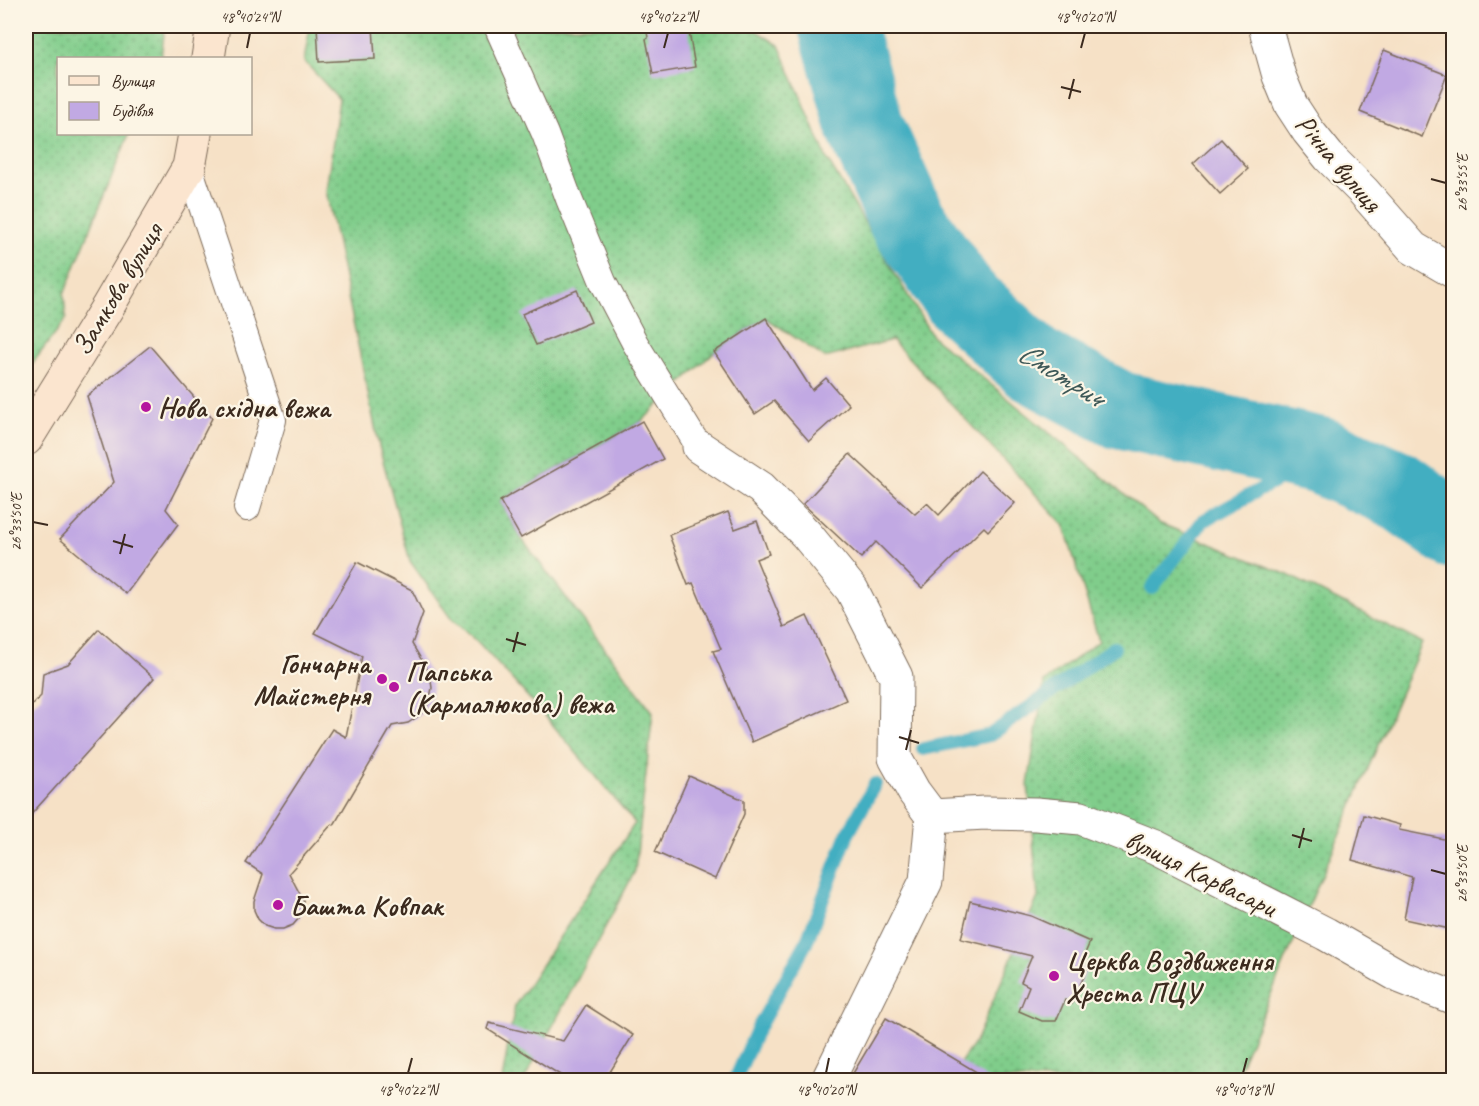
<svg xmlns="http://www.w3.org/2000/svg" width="1479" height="1106" viewBox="0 0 1479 1106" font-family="Caveat,sans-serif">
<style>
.grass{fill:url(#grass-dots);stroke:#5e7c54;stroke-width:1.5}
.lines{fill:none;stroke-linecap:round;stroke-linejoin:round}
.stream{stroke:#42aec1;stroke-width:14}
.river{stroke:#42aec1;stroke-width:78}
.building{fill:#c1a9e3}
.service-casing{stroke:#7c6a59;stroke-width:28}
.minor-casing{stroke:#7c6a59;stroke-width:35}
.secondary-casing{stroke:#7c6a59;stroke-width:35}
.service{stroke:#fff;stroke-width:26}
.minor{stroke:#fff;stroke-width:33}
.secondary{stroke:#fbe5cf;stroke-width:33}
.ticks{fill:none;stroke:#3b2a1e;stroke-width:2}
.poi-dot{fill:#b5179e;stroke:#fcf5e5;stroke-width:2}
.labels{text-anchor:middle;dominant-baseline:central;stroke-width:4.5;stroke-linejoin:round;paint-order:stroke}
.street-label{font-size:28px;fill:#3b2a1e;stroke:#fcf5e5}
.poi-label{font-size:28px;font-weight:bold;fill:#3b2a1e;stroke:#fcf5e5;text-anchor:start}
.water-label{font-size:30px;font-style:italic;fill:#3d5857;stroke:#fcf5e5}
.neatline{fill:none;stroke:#3b2a1e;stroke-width:2}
.ticks-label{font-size:15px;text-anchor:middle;fill:#3b2a1e}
</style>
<defs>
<pattern id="grass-dots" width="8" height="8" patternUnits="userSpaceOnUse" patternTransform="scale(1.5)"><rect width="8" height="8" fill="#80cd8b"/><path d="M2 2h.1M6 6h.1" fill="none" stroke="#6aa771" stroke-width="1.8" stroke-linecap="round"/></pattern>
</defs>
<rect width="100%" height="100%" fill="#fcf5e5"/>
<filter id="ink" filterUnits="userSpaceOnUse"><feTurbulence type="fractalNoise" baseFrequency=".0167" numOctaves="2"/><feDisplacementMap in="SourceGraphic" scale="12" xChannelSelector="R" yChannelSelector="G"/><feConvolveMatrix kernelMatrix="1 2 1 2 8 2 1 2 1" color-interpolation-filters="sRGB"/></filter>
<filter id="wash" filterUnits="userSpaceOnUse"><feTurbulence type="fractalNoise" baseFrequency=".008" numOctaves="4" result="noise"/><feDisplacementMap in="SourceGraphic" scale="24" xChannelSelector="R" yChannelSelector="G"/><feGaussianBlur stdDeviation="1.35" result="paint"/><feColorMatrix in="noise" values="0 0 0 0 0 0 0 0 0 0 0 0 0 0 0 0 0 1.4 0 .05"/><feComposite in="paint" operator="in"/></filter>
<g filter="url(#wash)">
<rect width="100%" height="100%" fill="#f6e1c6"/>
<g class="grass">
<path d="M 26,26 L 165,26 L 161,58 L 58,58 L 58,134 L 129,134 L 64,294 L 66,319 L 26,372 Z"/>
<path d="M 310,26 L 749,26 L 779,45 L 827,159 L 932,336 L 1159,523 L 1288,575 L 1422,643 L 1234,1080 L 948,1080 L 975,1042 L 1038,897 L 1028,785 L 1044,682 L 1099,641 L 1064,525 L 892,340 L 825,358 L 766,318 L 714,352 L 642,421 L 500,501 L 521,538 L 653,712 L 635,871 L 524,1080 L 502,1080 L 515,1005 L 635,823 L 547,718 L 476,640 L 452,620 L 410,561 L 379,446 L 326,191 L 339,99 L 304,61 Z"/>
</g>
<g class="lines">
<g class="stream">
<path d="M 1152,588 L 1203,521 L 1321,456"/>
<path d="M 923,749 L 990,735 L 1114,648"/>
<path d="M 735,1080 L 757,1030 L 806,943 L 847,836 L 875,784"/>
</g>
<path class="river" d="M 837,26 L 865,126 L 907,220 L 962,299 L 1033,364 L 1119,410 L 1321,456 L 1398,490 L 1454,530"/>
</g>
<g id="blocks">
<g class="building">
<path d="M 317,26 L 373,26 L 375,59 L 319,62 Z"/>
<path d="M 646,26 L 688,26 L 695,67 L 653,74 L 646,39 L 648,38 Z"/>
<path d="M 1384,50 L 1447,75 L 1422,137 L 1360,112 Z"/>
<path d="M 1221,139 L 1248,169 L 1220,194 L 1193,164 Z"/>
<path d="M 577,290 L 591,322 L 536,345 L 522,314 Z"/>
<path d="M 766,318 L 812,390 L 826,378 L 849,405 L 809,441 L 774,401 L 755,414 L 714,352 Z"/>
<path d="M 150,346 L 212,418 L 166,509 L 178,524 L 126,594 L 60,539 L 114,482 L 87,396 Z"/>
<path d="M 642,421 L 663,459 L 521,538 L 500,501 Z"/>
<path d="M 850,454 L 915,514 L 927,503 L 939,515 L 980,471 L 1015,503 L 988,531 L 984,527 L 922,588 L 876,542 L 861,558 L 803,504 Z"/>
<path d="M 728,512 L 735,529 L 757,521 L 769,554 L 756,559 L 784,627 L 807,616 L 846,700 L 752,742 L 713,651 L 721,649 L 693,583 L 688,585 L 669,535 Z"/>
<path d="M 357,562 L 412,590 L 423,613 L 412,644 L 430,674 L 432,688 L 429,703 L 420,715 L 408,723 L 392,726 L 334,825 L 332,824 L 289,873 L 303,900 L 303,909 L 299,918 L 293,925 L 283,929 L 274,929 L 265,926 L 258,919 L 254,910 L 254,901 L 263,874 L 246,863 L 332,729 L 346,737 L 362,656 L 315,633 Z"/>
<path d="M 99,629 L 154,678 L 26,820 L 26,711 L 41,696 L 43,673 L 68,664 Z"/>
<path d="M 689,776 L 744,800 L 744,814 L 715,879 L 655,852 Z"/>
<path d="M 1364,815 L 1400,825 L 1399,830 L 1454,841 L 1454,930 L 1404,919 L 1412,877 L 1352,860 Z"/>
<path d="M 970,901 L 1031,916 L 1090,942 L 1080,965 L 1087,969 L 1072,1004 L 1065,1000 L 1056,1021 L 1042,1021 L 1019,1011 L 1029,986 L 1021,982 L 1032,956 L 961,939 Z"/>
<path d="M 586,1005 L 633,1035 L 605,1080 L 568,1080 L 487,1029 L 489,1023 L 563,1041 Z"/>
<path d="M 886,1018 L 990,1080 L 849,1080 Z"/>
</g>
</g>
</g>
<g filter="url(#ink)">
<use href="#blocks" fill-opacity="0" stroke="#7c6a59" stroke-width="1.5"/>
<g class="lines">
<defs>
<g id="service">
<path d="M 497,26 L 545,134 L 569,199 L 603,282 L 635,343 L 699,447"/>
<path d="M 189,167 L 273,420 L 247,508"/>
</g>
<g id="minor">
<path d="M 1265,26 L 1279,76 L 1291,105 L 1308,131 L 1329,157 L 1363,191 L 1413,248 L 1454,272"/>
<path d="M 699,447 L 761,488 L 806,534 L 852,590 L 896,677 L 895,758 L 914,792 L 932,816"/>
<path d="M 828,1080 L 926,881 L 932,816 L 985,813 L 1036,814 L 1081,818 L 1156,847 L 1326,934 L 1401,977 L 1454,998"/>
</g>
<g id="secondary">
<path d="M 208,58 L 213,26"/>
<path d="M 26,439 L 107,308 L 189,167 L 195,134"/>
</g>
</defs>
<use href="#service" class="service-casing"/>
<use href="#minor" class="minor-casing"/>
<use href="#secondary" class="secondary-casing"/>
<use href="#service" class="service"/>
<use href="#minor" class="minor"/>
<use href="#secondary" class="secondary"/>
</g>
</g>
<path class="ticks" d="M 247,48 L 250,33M 664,48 L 668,33M 1081,48 L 1085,33M 1061,87 L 1081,92M 1069,99 L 1074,79M 1431,179 L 1446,183M 33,522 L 48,525M 113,541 L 133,547M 120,554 L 125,534M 506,639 L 526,645M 513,652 L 518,632M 899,737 L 919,743M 906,750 L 911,730M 1292,835 L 1312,841M 1299,848 L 1304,828M 1431,870 L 1446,874M 408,1073 L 412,1058M 826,1073 L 829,1058M 1243,1073 L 1247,1058"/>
<g class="poi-dot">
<circle cx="146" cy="407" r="6"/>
<circle cx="382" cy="679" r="6"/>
<circle cx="394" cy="687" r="6"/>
<circle cx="278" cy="905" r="6"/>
<circle cx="1054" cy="976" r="6"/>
</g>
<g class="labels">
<g class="street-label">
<text transform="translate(1339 163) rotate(50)">Річна вулиця</text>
<text transform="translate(117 289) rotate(-59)">Замкова вулиця</text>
<text transform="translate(1201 873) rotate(26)">вулиця Карвасари</text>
</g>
<g class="poi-label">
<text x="158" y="407">Нова східна вежа</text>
<text x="370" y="663" text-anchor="end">Гончарна<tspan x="370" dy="32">Майстерня</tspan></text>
<text x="406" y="671">Папська<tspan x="406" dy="32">(Кармалюкова) вежа</tspan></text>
<text x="290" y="905">Башта Ковпак</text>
<text x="1066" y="960">Церква Воздвиження<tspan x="1066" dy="32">Хреста ПЦУ</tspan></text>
</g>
<g class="water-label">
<text transform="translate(1061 374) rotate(32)">Смотрич</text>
</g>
</g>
<rect width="1479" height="1106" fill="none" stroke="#fcf5e5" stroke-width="66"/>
<rect x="57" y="57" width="195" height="78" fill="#fcf5e5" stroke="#afa495" stroke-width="1.5"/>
<rect x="69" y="76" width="30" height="9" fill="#fbe5cf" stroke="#afa495" stroke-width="1.5"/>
<text x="111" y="87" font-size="18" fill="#3b2a1e">Вулиця</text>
<rect x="69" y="102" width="30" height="18" fill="#c1a9e3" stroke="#afa495" stroke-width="1.5"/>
<text x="111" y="117" font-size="18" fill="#3b2a1e">Будівля</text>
<rect x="33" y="33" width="1413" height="1040" class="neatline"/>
<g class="ticks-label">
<text x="250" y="22">48°40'24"N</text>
<text x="668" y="22">48°40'22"N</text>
<text x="1085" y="22">48°40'20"N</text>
<text transform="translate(1462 183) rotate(-90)" y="5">26°33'55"E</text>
<text transform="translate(16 522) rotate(-90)" y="5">26°33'50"E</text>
<text transform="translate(1462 874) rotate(-90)" y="5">26°33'50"E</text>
<text x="408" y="1095">48°40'22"N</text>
<text x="826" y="1095">48°40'20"N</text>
<text x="1243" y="1095">48°40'18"N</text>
</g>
</svg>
